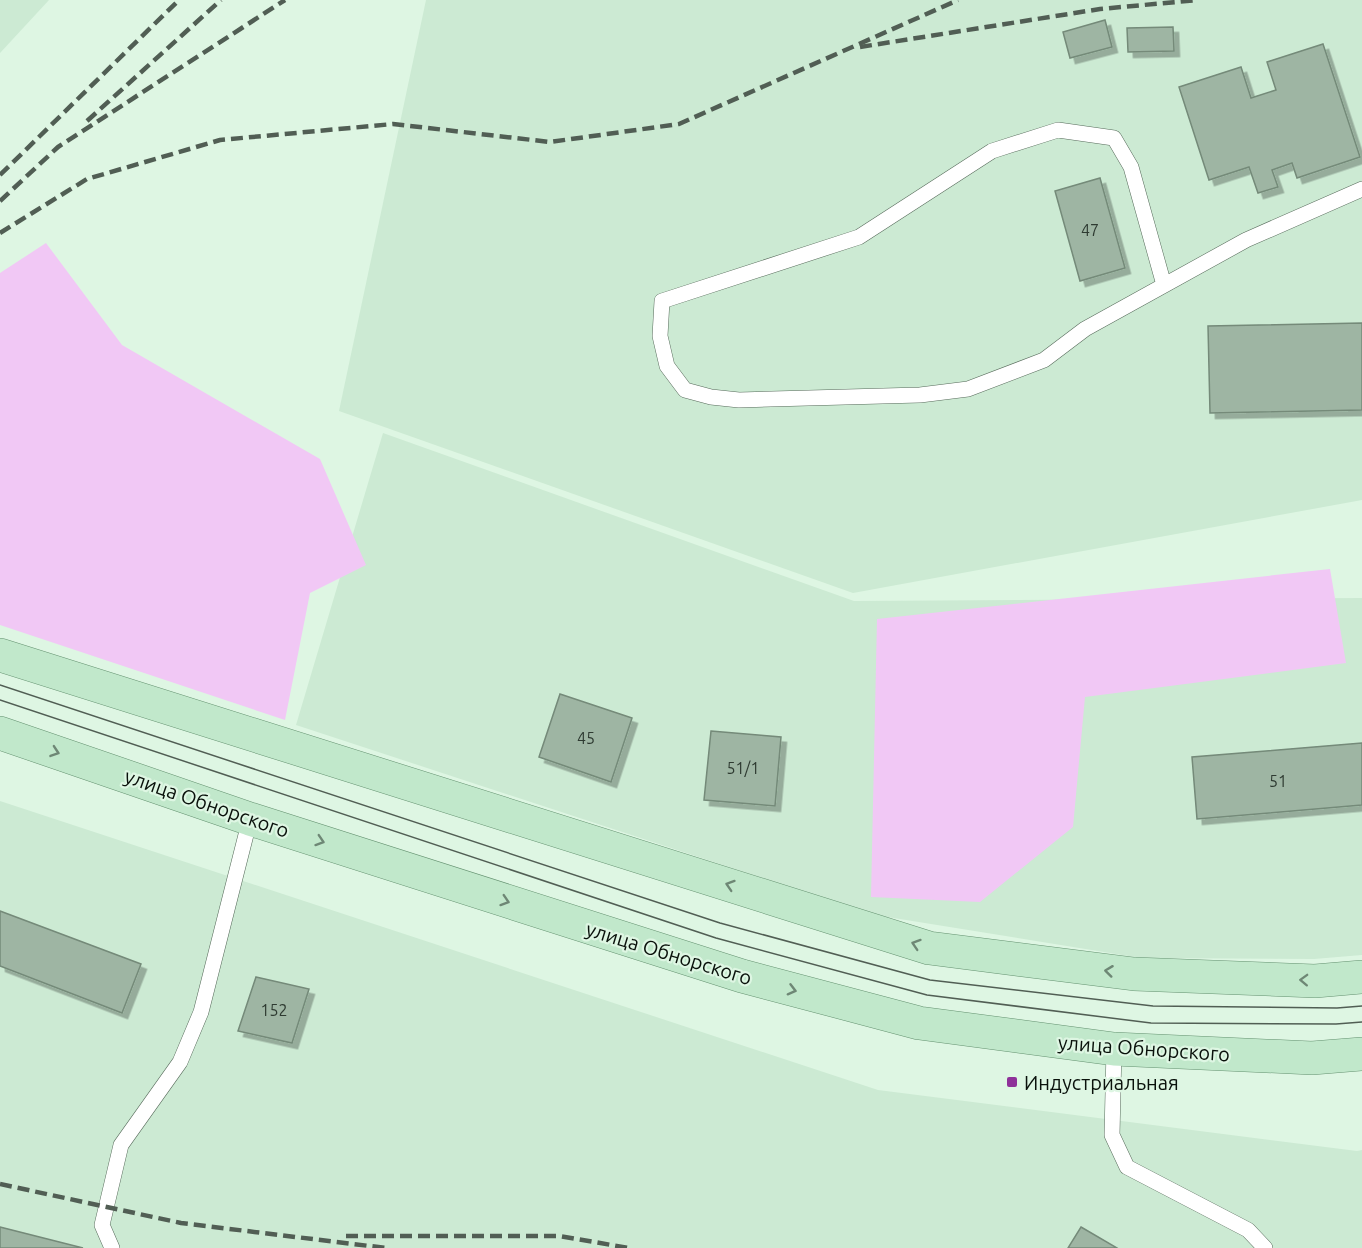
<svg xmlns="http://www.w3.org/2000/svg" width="1362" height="1248" viewBox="0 0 1362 1248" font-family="Ubuntu,sans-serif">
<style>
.built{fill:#ccead3}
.green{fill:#f1c8f5}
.building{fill:#9eb5a3;stroke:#748a79;stroke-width:1.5;filter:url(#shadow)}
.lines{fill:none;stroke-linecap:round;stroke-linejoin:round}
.lane-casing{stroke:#576b5b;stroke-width:16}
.primary-casing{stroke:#659271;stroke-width:34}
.lane{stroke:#fff;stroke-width:15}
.primary{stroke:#c1e8cb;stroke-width:33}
.tram{stroke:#515e54;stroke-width:1.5}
.rail{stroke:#515e54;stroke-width:4.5;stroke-dasharray:12 6;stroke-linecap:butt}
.oneway{stroke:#6e8775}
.poi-dot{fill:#8e3099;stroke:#def6e3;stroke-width:2}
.labels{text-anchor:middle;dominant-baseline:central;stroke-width:4.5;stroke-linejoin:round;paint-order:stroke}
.number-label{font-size:16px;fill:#2e3a31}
.street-label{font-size:20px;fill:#09110b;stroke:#def6e3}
.poi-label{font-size:20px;fill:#09110b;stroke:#def6e3;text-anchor:start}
</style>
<defs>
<filter id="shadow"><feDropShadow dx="5.5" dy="5.5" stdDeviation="0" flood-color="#0004"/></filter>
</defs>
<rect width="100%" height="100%" fill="#def6e3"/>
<g class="built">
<path d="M 0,0 L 49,0 L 0,53 Z"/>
<path d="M 426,0 L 1362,0 L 1362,500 L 853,593 L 339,411 Z"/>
<path d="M 383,433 L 854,601 L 1362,598 L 1362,955 L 1314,959 L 1141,958 L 875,915 L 296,725 Z"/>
<path d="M 0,801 L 878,1090 L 1357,1151 L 1362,1150 L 1362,1248 L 0,1248 Z"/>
</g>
<g class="green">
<path d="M 46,243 L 122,345 L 320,459 L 366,565 L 310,593 L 285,720 L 0,625 L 0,273 Z"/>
<path d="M 1330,569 L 1346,663 L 1085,697 L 1073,827 L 980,902 L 871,897 L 877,619 Z"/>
</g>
<g class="building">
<path d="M 1105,20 L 1112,47 L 1070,58 L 1063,32 Z"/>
<path d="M 1173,27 L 1174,51 L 1128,52 L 1127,28 Z"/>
<path d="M 1323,44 L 1360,157 L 1297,178 L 1292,163 L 1272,170 L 1278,187 L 1258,193 L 1249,167 L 1209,180 L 1179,87 L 1241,67 L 1251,98 L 1276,90 L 1267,62 Z"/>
<path d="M 1100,178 L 1125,268 L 1080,281 L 1055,191 Z"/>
<path d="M 1362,323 L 1362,410 L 1210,413 L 1208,326 Z"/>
<path d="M 560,694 L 632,718 L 611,782 L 539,757 Z"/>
<path d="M 711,731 L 781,737 L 775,806 L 704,800 Z"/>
<path d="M 1362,743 L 1362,805 L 1197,819 L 1192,757 Z"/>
<path d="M 0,911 L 141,964 L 122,1013 L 0,966 Z"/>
<path d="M 256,977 L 309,989 L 292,1043 L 238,1031 Z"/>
<path d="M 0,1227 L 83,1248 L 0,1248 Z"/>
<path d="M 1081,1227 L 1117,1248 L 1068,1248 Z"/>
</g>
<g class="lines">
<defs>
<g id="lane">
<path d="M 1164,285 L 1131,167 L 1114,138 L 1058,130 L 992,151 L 859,237 L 662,301 L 660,336 L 667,366 L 685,390 L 711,397 L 739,400 L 920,395 L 968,389 L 1044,360 L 1085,329 L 1246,240 L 1362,189"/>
<path d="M 1114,1049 L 1112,1135 L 1127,1167 L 1248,1230 L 1265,1248"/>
<path d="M 112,1248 L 102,1225 L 121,1145 L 180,1062 L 201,1012 L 250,819"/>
</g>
<g id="primary">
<path d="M 0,655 L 929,948 L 1134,974 L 1315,981 L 1362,977"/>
<path d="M 0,733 L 250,819 L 742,976 L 919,1023 L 1114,1049 L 1312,1058 L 1362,1054"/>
</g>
</defs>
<use href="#lane" class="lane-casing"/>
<use href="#primary" class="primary-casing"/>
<use href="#lane" class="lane"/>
<use href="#primary" class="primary"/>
<g class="tram">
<path d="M 0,685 L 720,923 L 930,980 L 1153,1006 L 1337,1008 L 1362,1006"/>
<path d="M 0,700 L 716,938 L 927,995 L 1151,1023 L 1336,1024 L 1362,1022"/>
</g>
<g class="rail">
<path d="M 860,47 L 1100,9 L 1198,0"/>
<path d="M 87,121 L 221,0"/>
<path d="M 0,175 L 179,0"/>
<path d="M 0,201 L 58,147 L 285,0"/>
<path d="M 0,233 L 87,179 L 220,140 L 393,124 L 550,142 L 679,124 L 958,0"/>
<path d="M 0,1184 L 181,1223 L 386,1248"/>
<path d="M 346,1236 L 559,1236 L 629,1248"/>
</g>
</g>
<defs><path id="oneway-chevron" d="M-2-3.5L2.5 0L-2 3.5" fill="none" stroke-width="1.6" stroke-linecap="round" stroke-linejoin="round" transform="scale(1.5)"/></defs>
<g class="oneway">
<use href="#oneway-chevron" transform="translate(55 752) rotate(19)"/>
<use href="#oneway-chevron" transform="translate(320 841) rotate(18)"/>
<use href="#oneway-chevron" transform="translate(730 885) rotate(-162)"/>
<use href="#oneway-chevron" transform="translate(505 901) rotate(18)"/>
<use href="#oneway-chevron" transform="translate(916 944) rotate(-162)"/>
<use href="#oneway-chevron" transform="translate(1109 971) rotate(-173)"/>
<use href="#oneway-chevron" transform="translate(1304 980) rotate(-178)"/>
<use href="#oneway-chevron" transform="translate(792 990) rotate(15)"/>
</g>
<rect class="poi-dot" x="1006" y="1076" width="12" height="12" rx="3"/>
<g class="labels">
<g class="number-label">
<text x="1090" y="230">47</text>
<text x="586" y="738">45</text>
<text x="743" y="768">51/1</text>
<text x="1278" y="781">51</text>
<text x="274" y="1010">152</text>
</g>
<g class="street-label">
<text transform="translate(207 803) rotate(19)">улица Обнорского</text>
<text transform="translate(669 953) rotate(17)">улица Обнорского</text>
<text transform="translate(1144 1048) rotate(4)">улица Обнорского</text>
</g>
<g class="poi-label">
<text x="1024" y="1082">Индустриальная</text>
</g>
</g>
</svg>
